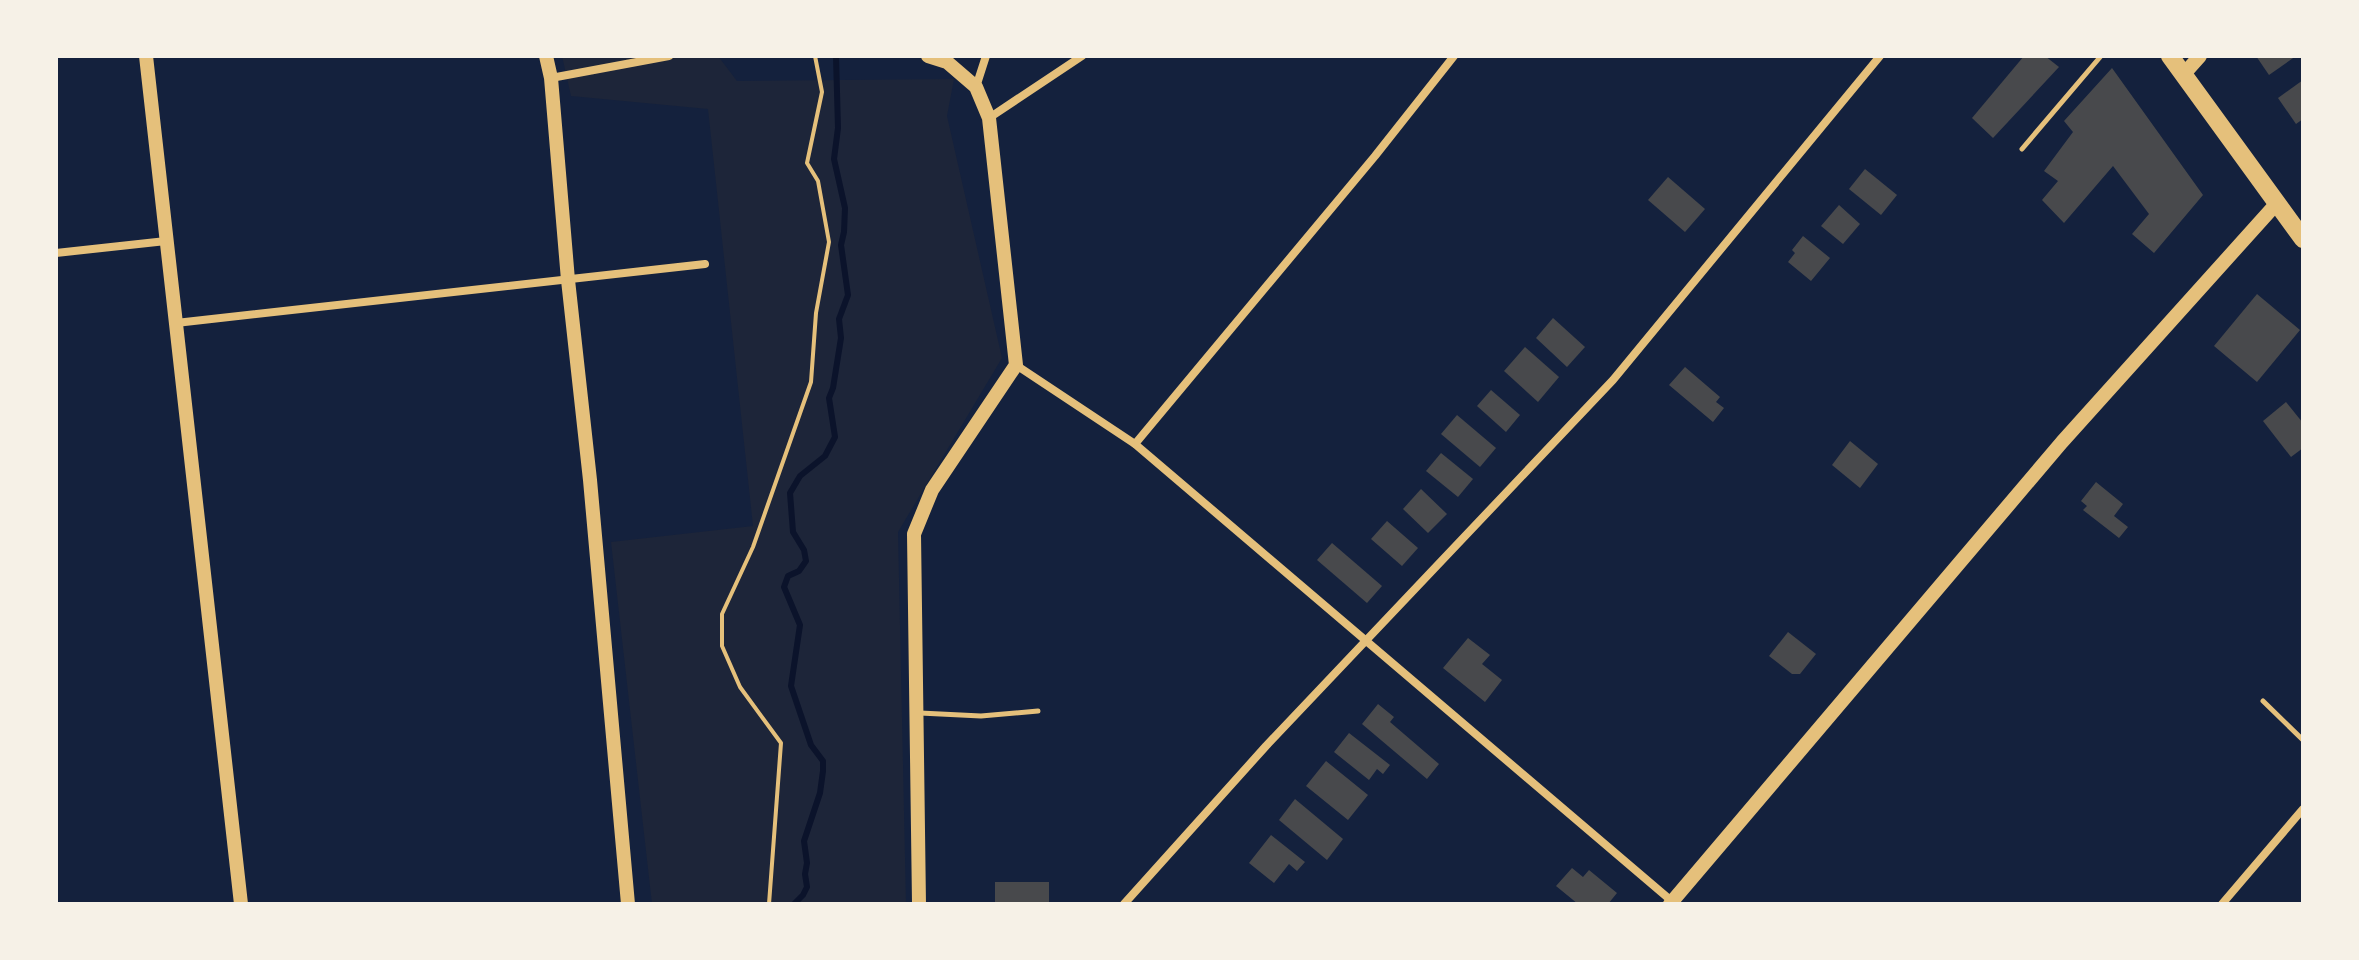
<svg xmlns="http://www.w3.org/2000/svg" width="2359" height="960" viewBox="0 0 2359 960" font-family="Roboto,sans-serif">
<style>
.green{fill:#1d2539}
.lines{fill:none;stroke-linecap:round;stroke-linejoin:round}
.stream{stroke:#0b132b;stroke-width:6}
.building{fill:#48494c}
.path{stroke:#e5c07b;stroke-width:4}
.service{stroke:#e5c07b;stroke-width:5}
.minor{stroke:#e5c07b;stroke-width:8}
.tertiary{stroke:#e5c07b;stroke-width:14}
.primary{stroke:#e5c07b;stroke-width:18}
</style>
<rect width="100%" height="100%" fill="#14213d"/>
<path class="green" d="M 562,56 L 718,56 L 737,81 L 954,79 L 947,116 L 1002,358 L 898,532 L 906,904 L 652,904 L 611,542 L 753,526 L 708,109 L 571,96 Z"/>
<g class="lines">
<path class="stream" d="M 794,904 L 803,895 L 807,887 L 805,874 L 807,863 L 804,841 L 820,793 L 823,771 L 823,761 L 811,745 L 791,686 L 800,625 L 784,587 L 788,576 L 799,571 L 806,561 L 804,550 L 793,532 L 790,493 L 800,476 L 825,456 L 835,437 L 829,398 L 833,388 L 841,338 L 839,319 L 848,295 L 841,245 L 844,232 L 845,208 L 834,159 L 838,128 L 836,56"/>
</g>
<g class="building">
<path d="M 2024,56 L 2045,56 L 2059,67 L 1993,138 L 1972,118 Z"/>
<path d="M 2256,56 L 2296,56 L 2269,75 Z"/>
<path d="M 2112,68 L 2203,195 L 2154,253 L 2132,234 L 2149,214 L 2113,166 L 2064,223 L 2042,200 L 2058,181 L 2044,171 L 2073,132 L 2064,121 Z"/>
<path d="M 2303,80 L 2303,119 L 2296,124 L 2278,98 Z"/>
<path d="M 1865,169 L 1897,195 L 1881,215 L 1849,189 Z"/>
<path d="M 1668,177 L 1705,209 L 1685,232 L 1648,200 Z"/>
<path d="M 1839,205 L 1860,224 L 1843,244 L 1821,226 Z"/>
<path d="M 1803,236 L 1830,258 L 1811,281 L 1788,262 L 1795,253 L 1792,250 Z"/>
<path d="M 2257,294 L 2300,330 L 2257,382 L 2214,346 Z"/>
<path d="M 1553,318 L 1585,347 L 1567,367 L 1536,338 Z"/>
<path d="M 1525,347 L 1559,377 L 1538,402 L 1504,371 Z"/>
<path d="M 1685,367 L 1720,397 L 1716,402 L 1724,408 L 1713,422 L 1669,385 Z"/>
<path d="M 1491,390 L 1520,415 L 1506,432 L 1477,406 Z"/>
<path d="M 2286,402 L 2303,423 L 2303,448 L 2291,457 L 2263,421 Z"/>
<path d="M 1457,415 L 1496,448 L 1480,467 L 1441,434 Z"/>
<path d="M 1850,441 L 1878,464 L 1860,488 L 1832,465 Z"/>
<path d="M 1441,453 L 1473,479 L 1458,497 L 1426,471 Z"/>
<path d="M 2096,482 L 2123,504 L 2114,516 L 2128,527 L 2119,538 L 2083,510 L 2087,506 L 2081,501 Z"/>
<path d="M 1421,489 L 1447,514 L 1428,533 L 1403,509 Z"/>
<path d="M 1387,521 L 1418,548 L 1402,566 L 1371,539 Z"/>
<path d="M 1332,543 L 1382,586 L 1367,603 L 1317,560 Z"/>
<path d="M 1788,632 L 1816,654 L 1800,674 L 1792,674 L 1769,656 Z"/>
<path d="M 1468,638 L 1490,655 L 1482,664 L 1502,680 L 1485,702 L 1443,668 Z"/>
<path d="M 1378,704 L 1394,717 L 1390,722 L 1439,764 L 1427,779 L 1362,724 Z"/>
<path d="M 1349,733 L 1390,765 L 1383,774 L 1377,769 L 1369,780 L 1334,752 Z"/>
<path d="M 1326,761 L 1368,795 L 1348,820 L 1306,786 Z"/>
<path d="M 1295,799 L 1343,839 L 1327,860 L 1279,820 Z"/>
<path d="M 1271,835 L 1305,862 L 1297,871 L 1289,864 L 1274,883 L 1249,863 Z"/>
<path d="M 1572,868 L 1583,877 L 1589,870 L 1617,893 L 1608,904 L 1578,904 L 1556,886 Z"/>
<rect x="995" y="882" width="54" height="22"/>
</g>
<g class="lines">
<path class="path" d="M 769,904 L 781,743 L 740,687 L 722,646 L 722,614 L 753,547 L 811,382 L 816,313 L 829,242 L 818,181 L 807,163 L 822,92 L 815,56"/>
<g class="service">
<path d="M 2022,149 L 2101,56"/>
<path d="M 2263,701 L 2303,740"/>
<path d="M 920,713 L 981,716 L 1038,711"/>
</g>
<g class="minor">
<path d="M 551,78 L 669,56"/>
<path d="M 976,87 L 986,56"/>
<path d="M 989,118 L 1082,56"/>
<path d="M 56,253 L 166,241"/>
<path d="M 176,323 L 705,264"/>
<path d="M 1016,365 L 1135,444 L 1674,903"/>
<path d="M 1135,444 L 1375,156 L 1454,56"/>
<path d="M 1124,904 L 1266,746 L 1613,380 L 1880,56"/>
<path d="M 2222,904 L 2303,809"/>
</g>
<g class="tertiary">
<path d="M 146,56 L 241,904"/>
<path d="M 546,56 L 551,78 L 568,280 L 590,480 L 628,904"/>
<path d="M 2183,75 L 2200,56"/>
<path d="M 919,904 L 914,534 L 932,490 L 1016,365 L 989,118 L 976,87 L 947,62 L 928,56"/>
<path d="M 1670,904 L 2062,442 L 2277,203"/>
</g>
<path class="primary" d="M 2170,56 L 2303,239"/>
</g>
<rect width="2359" height="960" fill="none" stroke="#f6f1e7" stroke-width="116"/>
</svg>
